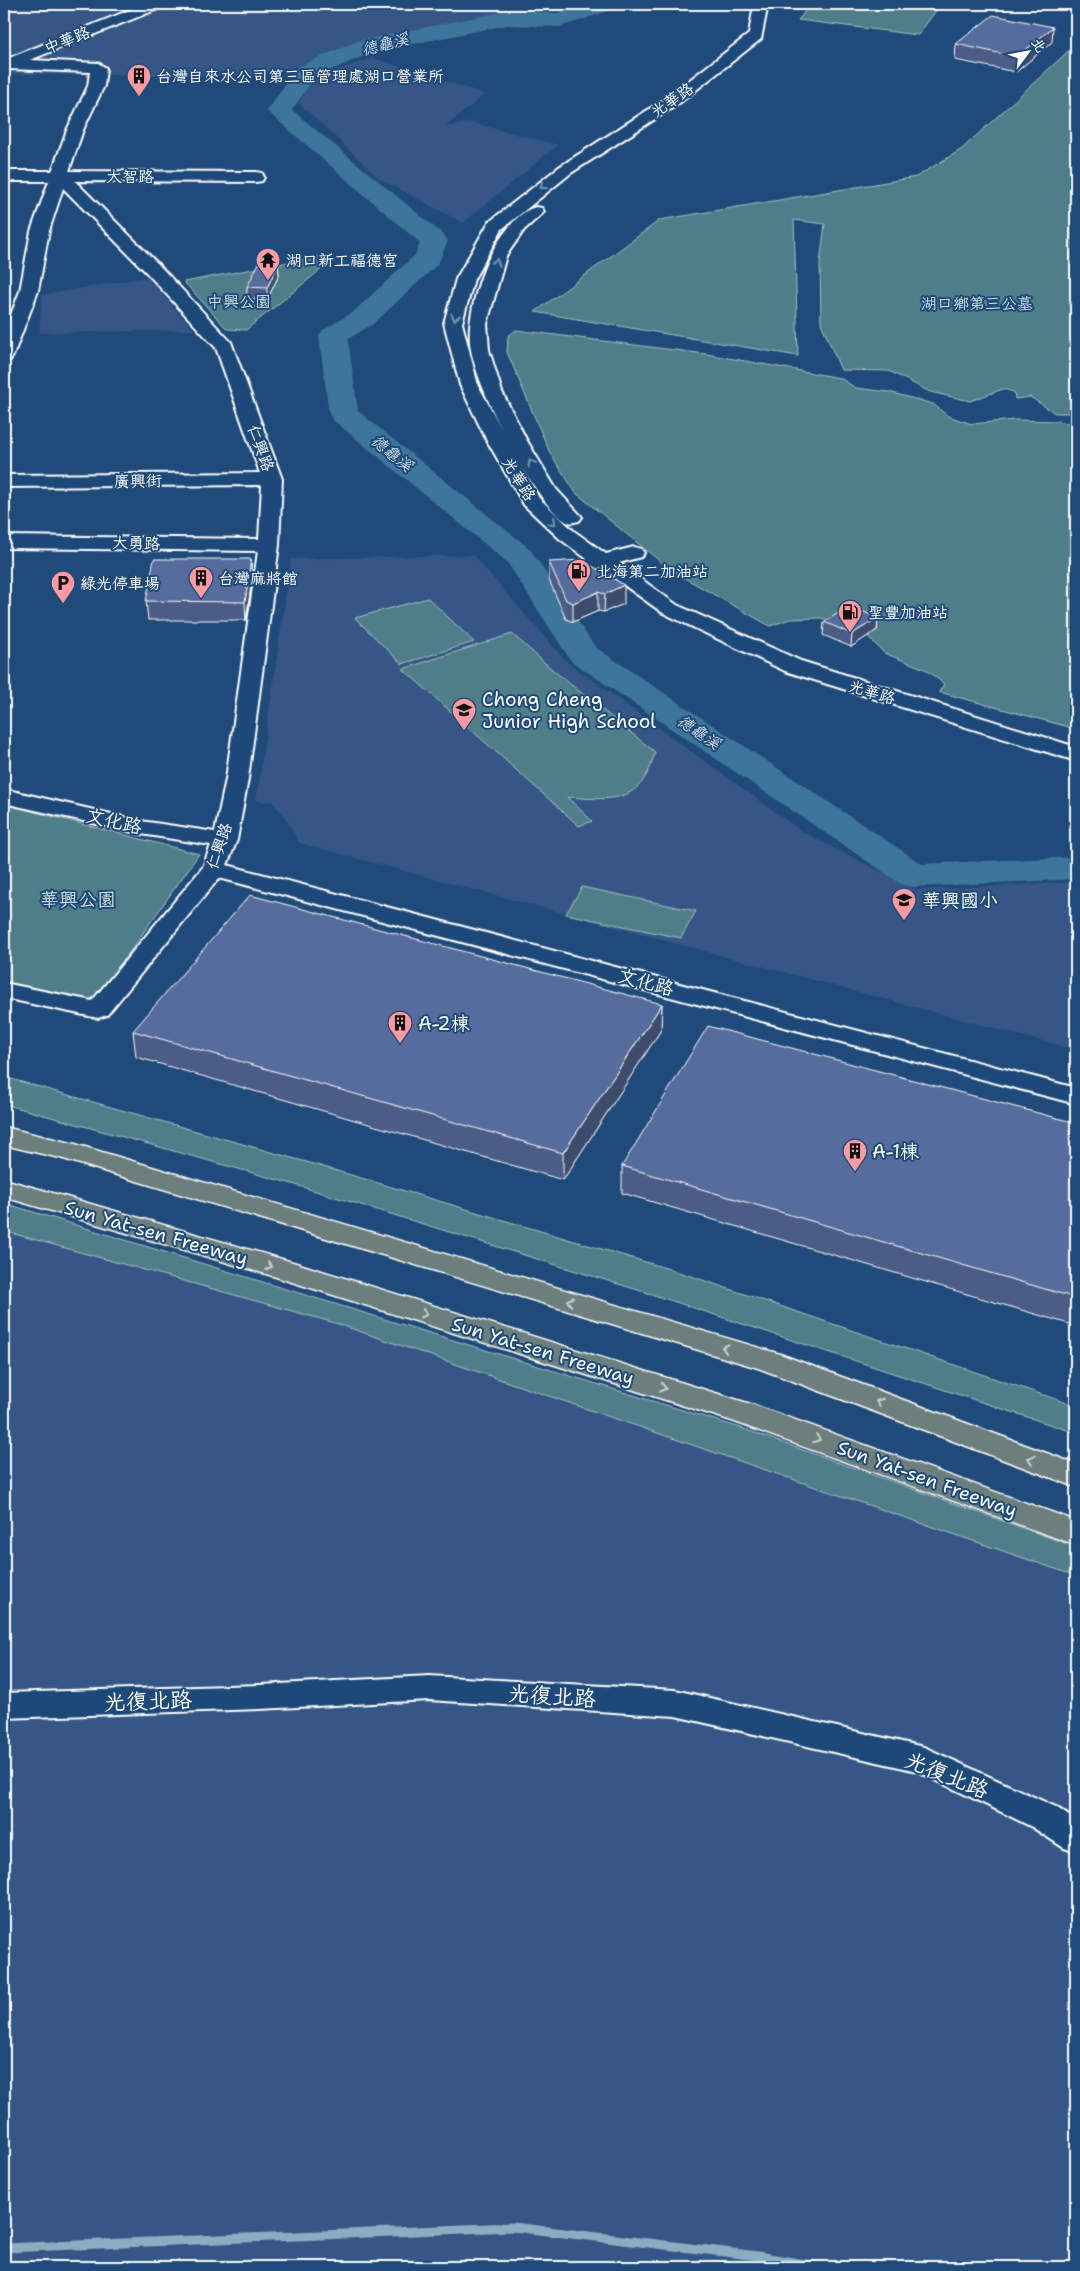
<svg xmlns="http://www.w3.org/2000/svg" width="1080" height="2271" viewBox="0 0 1080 2271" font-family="'Shantell Sans','LXGW WenKai TC',sans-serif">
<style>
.built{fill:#345786}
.green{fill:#507e88;stroke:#a8bec4}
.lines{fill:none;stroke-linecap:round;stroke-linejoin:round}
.stream{stroke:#8badc2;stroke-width:9}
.river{fill:#3e769a;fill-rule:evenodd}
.minor-casing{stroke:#fff;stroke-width:4}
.highway-casing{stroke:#fff;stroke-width:3}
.minor{fill:#1f4a7a;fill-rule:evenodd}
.highway{fill:#6c7f7c;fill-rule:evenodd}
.wall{fill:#4b5d86;stroke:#fff}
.shaded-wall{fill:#3d4c6d;stroke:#fff}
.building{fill:#576c9c;stroke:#fff}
.oneway{stroke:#7992af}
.oneway2{stroke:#ccd2d1}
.labels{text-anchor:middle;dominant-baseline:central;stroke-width:4;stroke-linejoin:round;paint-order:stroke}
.far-street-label{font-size:16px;fill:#fff;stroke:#1f4a7a}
.far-water-label{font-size:16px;font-style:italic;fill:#cfdde6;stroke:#1f4a7a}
.far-poi-label{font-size:16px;fill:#fff;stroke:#1f4a7a;text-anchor:start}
.far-park-label{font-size:16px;fill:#d3dfe1;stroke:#1f4a7a}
.poi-label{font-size:19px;fill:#fff;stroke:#1f4a7a;text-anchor:start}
.street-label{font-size:19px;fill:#fff;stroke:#1f4a7a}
.park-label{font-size:19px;fill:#d3dfe1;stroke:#1f4a7a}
.near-street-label{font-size:22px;fill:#fff;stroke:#1f4a7a}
</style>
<rect width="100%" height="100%" fill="#1f4a7a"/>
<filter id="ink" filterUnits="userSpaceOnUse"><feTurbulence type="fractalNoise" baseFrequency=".02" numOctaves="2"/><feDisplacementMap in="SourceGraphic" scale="10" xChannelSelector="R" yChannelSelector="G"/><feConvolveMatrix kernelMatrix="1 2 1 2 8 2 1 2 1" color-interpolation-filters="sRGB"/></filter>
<g filter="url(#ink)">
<g class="built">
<path d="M 4,4 L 584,4 L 255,76 L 4,74 Z"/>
<path d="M 373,58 L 485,94 L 445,127 L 470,122 L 558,145 L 463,223 L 380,179 L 299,103 L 312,79 Z"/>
<path d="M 147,277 L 194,330 L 39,333 L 42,295 Z"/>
<path d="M 473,555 L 566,661 L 803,832 L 917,890 L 1076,882 L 1076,1050 L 299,843 L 284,815 L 273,802 L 256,801 L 291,559 Z"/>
<path d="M 4,1228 L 405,1336 L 1076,1569 L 1076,2267 L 4,2267 Z"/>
</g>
<g class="green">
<path d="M 811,4 L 941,4 L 918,35 L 798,20 Z"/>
<path d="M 1076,44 L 1076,413 L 1055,413 L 1030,397 L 1015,399 L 1014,392 L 1003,389 L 970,401 L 930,392 L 889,371 L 841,370 L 821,323 L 820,263 L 825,224 L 794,220 L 798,356 L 535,312 L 660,220 L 916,177 L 962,149 Z"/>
<path d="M 321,256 L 329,263 L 246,330 L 227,329 L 184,282 Z"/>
<path d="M 516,330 L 706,354 L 840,378 L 856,388 L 889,392 L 933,404 L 948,416 L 972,424 L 1014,420 L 1058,421 L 1076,425 L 1076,729 L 939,692 L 944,684 L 925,669 L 884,653 L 861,629 L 821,618 L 790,619 L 770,626 L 672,571 L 576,493 L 550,453 L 507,352 L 508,336 Z"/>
<path d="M 428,598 L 474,642 L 402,664 L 355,618 Z"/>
<path d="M 512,634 L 553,670 L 655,752 C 642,805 612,800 567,797 L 592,821 L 579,826 L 403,669 Z"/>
<path d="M 4,804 L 199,854 L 95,1001 L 4,983 Z"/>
<path d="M 582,887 L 696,911 L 681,938 L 566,914 Z"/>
<path d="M 4,1077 L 317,1165 L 676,1271 L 1076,1406 L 1076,1433 L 654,1295 L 296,1185 L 4,1104 Z"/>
<path d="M 4,1203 L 741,1428 L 1076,1547 L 1076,1576 L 335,1323 L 4,1231 Z"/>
</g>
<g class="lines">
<path class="stream" d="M 4,2248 L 513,2227 L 758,2256 L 821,2267"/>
<path class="river" d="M 584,4 L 618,4 L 614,9 L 560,27 L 507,25 L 373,52 L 315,77 L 292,110 L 444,235 L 448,241 L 438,264 L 373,324 L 348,339 L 358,411 L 530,549 L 595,647 L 922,864 L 1076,857 L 1076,879 L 914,887 L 901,884 L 571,661 L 507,562 L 333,420 L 329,414 L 319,336 L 323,330 L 353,312 L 415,255 L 420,243 L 267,111 L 297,67 L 358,41 L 507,11 L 558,13 Z"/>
<defs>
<g id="minor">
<path d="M 145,4 L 165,4 L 163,7 L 30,60 L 98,63 L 106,68 L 104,86 L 83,130 L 69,171 L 256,172 L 262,173 L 264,177 L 262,181 L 256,182 L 75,181 L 158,264 L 231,342 L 282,479 L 279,545 L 248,779 L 237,840 L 227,865 L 1076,1088 L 1076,1104 L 219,878 L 107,1015 L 98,1018 L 4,998 L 4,983 L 92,1001 L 203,867 L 211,845 L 141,834 L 4,803 L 4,789 L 141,821 L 215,832 L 226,779 L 258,551 L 4,548 L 4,536 L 259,539 L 262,485 L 4,487 L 4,475 L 260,473 L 216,348 L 146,272 L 63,188 L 49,231 L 38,291 L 13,356 L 10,360 L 4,361 L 4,333 L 20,291 L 31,231 L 49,181 L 4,181 L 4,171 L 52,171 L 67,130 L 88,86 L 90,72 L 8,69 L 4,68 L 4,60 Z"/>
<path d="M 754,4 L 768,4 L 761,39 L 677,105 L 571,173 L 502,229 L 474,279 L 462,323 L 478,385 L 539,498 L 574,531 L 606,554 L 634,547 L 641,549 L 644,553 L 641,557 L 619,563 L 677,605 L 801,661 L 1076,747 L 1076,761 L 785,671 L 663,613 L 600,568 L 591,570 L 584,568 L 581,564 L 587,559 L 560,539 L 524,505 L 486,439 L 460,385 L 444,323 L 456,279 L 489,222 L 559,167 L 665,99 L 749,34 Z"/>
<path d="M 536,207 L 542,208 L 544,212 L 524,230 L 506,256 L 487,324 L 489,350 L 502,392 L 526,439 L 556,489 L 582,517 L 579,521 C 574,522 569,524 565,521 C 532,500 478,389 471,350 C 465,320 481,267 498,242 C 508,228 519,211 536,207 Z"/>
<path d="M 429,1676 L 675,1690 L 924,1747 L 1056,1807 L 1076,1821 L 1076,1852 L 1064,1848 L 1032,1827 L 917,1771 L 675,1716 L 429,1700 L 260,1709 L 4,1718 L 4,1693 L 260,1685 Z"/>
</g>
<g id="highway">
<path d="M 4,1127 L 75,1144 L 780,1354 L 1076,1464 L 1076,1487 L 758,1368 L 60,1158 L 4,1145 Z"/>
<path d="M 4,1179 L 296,1263 L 754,1405 L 1076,1521 L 1076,1545 L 732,1421 L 276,1277 L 4,1197 Z"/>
</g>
</defs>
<use href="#minor" class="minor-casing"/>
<use href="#highway" class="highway-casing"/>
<use href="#minor" class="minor"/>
<use href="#highway" class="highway"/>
</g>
<g class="wall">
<path d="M 1052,42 L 1016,72 L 955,60 L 956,44 Z"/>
<path d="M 278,264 L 279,275 L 267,300 L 247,298 L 247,287 Z"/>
<path d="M 251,559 L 252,578 L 246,620 L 148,620 L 146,601 Z"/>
<path d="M 549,562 L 624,604 L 604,612 L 598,611 L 573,622 L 566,619 L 549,580 Z"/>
<path d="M 878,618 L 877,630 L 851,647 L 823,635 L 824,622 Z"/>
<path d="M 662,1004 L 661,1030 L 563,1180 L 136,1057 L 133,1031 Z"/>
<path d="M 1076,1123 L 1076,1326 L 622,1193 L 622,1166 Z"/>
</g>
<g class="shaded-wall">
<path d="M 1053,27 L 1052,42 L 1016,72 L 1017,57 Z"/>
<path d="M 278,264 L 279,275 L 267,300 L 267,288 Z"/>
<path d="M 251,559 L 252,578 L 246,620 L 245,602 Z"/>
<path d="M 624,585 L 624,604 L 604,612 L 605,594 Z"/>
<path d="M 598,592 L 598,611 L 573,622 L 573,603 Z"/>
<path d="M 878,618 L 877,630 L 851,647 L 852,634 Z"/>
<path d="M 662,1004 L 661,1030 L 563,1180 L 563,1153 Z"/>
</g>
<g class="building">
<path d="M 993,15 L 1053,27 L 1017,57 L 956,44 Z"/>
<path d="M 259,263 L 278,264 L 267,288 L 247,287 Z"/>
<path d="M 154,559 L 251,559 L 245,602 L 146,601 Z"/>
<path d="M 582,560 L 624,585 L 605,594 L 598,592 L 573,603 L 566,600 L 549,562 Z"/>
<path d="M 850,606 L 878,618 L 852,634 L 824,622 Z"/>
<path d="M 250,895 L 662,1004 L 563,1153 L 133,1031 Z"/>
<path d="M 708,1026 L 1076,1123 L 1076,1298 L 622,1166 Z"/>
</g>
<defs><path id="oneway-chevron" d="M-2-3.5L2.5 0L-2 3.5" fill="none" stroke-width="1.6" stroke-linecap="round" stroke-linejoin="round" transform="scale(1.25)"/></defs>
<g class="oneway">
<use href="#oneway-chevron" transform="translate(543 186) rotate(143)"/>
<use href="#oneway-chevron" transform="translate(496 262) rotate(-72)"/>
<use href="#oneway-chevron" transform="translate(455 317) rotate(102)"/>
<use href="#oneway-chevron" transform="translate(531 463) rotate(-121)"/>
<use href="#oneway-chevron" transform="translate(553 522) rotate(43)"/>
</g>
<g class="oneway2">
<use href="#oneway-chevron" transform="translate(269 1266) rotate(16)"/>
<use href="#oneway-chevron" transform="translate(570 1301) rotate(-163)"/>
<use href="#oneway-chevron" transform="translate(424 1314) rotate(17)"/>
<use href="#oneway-chevron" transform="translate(725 1348) rotate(-163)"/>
<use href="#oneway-chevron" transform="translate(663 1388) rotate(17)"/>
<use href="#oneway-chevron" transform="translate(879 1402) rotate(-159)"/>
<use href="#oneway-chevron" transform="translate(817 1439) rotate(20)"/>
<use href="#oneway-chevron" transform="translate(1031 1459) rotate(-159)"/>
</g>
</g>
<defs>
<symbol id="building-pin" viewBox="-11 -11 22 30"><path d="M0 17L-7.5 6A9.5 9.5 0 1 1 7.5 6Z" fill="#ff9aa2" stroke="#1f4a7a"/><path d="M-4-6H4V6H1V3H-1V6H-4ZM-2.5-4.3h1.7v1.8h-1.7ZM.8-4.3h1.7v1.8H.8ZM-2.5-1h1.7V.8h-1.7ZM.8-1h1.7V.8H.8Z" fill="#111"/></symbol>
<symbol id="temple-pin" viewBox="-11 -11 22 30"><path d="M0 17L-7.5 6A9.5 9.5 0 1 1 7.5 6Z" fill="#ff9aa2" stroke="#1f4a7a"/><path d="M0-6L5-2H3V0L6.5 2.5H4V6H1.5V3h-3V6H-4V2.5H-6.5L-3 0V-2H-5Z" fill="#111"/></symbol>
<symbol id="fuel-pin" viewBox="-11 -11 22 30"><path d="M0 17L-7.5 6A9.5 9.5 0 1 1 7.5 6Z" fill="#ff9aa2" stroke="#1f4a7a"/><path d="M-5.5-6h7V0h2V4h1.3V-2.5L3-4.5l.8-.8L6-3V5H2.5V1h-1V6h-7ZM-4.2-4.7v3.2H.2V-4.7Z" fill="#111"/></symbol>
<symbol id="parking-pin" viewBox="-11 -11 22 30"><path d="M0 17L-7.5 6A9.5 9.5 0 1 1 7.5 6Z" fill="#ff9aa2" stroke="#1f4a7a"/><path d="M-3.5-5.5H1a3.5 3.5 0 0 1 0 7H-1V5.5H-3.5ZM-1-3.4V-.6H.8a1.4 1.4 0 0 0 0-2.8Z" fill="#111"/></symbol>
<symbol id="school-pin" viewBox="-11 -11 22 30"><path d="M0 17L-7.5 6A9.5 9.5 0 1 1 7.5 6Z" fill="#ff9aa2" stroke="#1f4a7a"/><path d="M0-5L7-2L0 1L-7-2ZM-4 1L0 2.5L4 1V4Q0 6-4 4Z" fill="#111"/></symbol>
</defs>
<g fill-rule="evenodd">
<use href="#building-pin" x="125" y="62" width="28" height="38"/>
<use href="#temple-pin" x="254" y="246" width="28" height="38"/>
<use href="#fuel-pin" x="565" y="557" width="28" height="38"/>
<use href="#building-pin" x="187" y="564" width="28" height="38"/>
<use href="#parking-pin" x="49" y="569" width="28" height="38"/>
<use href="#fuel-pin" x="836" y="598" width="28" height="38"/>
<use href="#school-pin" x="450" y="696" width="28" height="38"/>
<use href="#school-pin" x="890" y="886" width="28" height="38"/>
<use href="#building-pin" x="386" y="1009" width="28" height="38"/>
<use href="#building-pin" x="841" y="1137" width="28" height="38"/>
</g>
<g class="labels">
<g class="far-street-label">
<text transform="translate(67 40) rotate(-22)">中華路</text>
<text transform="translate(672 100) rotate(-35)">光華路</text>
<text x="130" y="176">大智路</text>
<text transform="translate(261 448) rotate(70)">仁興路</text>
<text transform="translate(519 479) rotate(58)">光華路</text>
<text transform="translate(138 481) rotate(-1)">廣興街</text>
<text transform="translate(136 543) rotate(1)">大勇路</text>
<text transform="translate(872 692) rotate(17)">光華路</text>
<text transform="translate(219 846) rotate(-71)">仁興路</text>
</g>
<g class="far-water-label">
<text transform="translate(385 44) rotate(-14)">德龜溪</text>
<text transform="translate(392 453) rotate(39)">德龜溪</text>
<text transform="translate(699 732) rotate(34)">德龜溪</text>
</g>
<g class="far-poi-label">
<text x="156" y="76">台灣自來水公司第三區管理處湖口營業所</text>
<text x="286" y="260">湖口新工福德宮</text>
<text x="596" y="571">北海第二加油站</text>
<text x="218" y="578">台灣麻將館</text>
<text x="80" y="583">綠光停車場</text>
<text x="868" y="612">聖豐加油站</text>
</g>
<g class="far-park-label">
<text x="239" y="301">中興公園</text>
<text x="977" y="303">湖口鄉第三公墓</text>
</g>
<g class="poi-label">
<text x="482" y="699">Chong Cheng<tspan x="482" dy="22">Junior High School</tspan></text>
<text x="922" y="900">華興國小</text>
<text x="418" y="1023">A-2棟</text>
<text x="872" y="1151">A-1棟</text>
</g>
<g class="street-label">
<text transform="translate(114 821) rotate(13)">文化路</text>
<text transform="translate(646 982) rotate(15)">文化路</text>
<text transform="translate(156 1233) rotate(16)">Sun Yat-sen Freeway</text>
<text transform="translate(543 1351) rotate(17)">Sun Yat-sen Freeway</text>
<text transform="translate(927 1479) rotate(20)">Sun Yat-sen Freeway</text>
</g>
<g class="park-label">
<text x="78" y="899">華興公園</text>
</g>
<g class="near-street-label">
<text transform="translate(552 1696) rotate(4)">光復北路</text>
<text transform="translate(148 1701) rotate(-2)">光復北路</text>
<text transform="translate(947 1775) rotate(22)">光復北路</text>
</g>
</g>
<rect width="1080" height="2271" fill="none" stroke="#1f4a7a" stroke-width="20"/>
<rect x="10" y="10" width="1060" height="2251" fill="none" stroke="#fff" stroke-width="2" filter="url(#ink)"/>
<g transform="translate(1028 52) rotate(58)" stroke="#1f4a7a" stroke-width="4" paint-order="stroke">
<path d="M0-4L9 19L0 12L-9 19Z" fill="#ffffff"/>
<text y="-8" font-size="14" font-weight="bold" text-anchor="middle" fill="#ffffff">北</text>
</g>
</svg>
